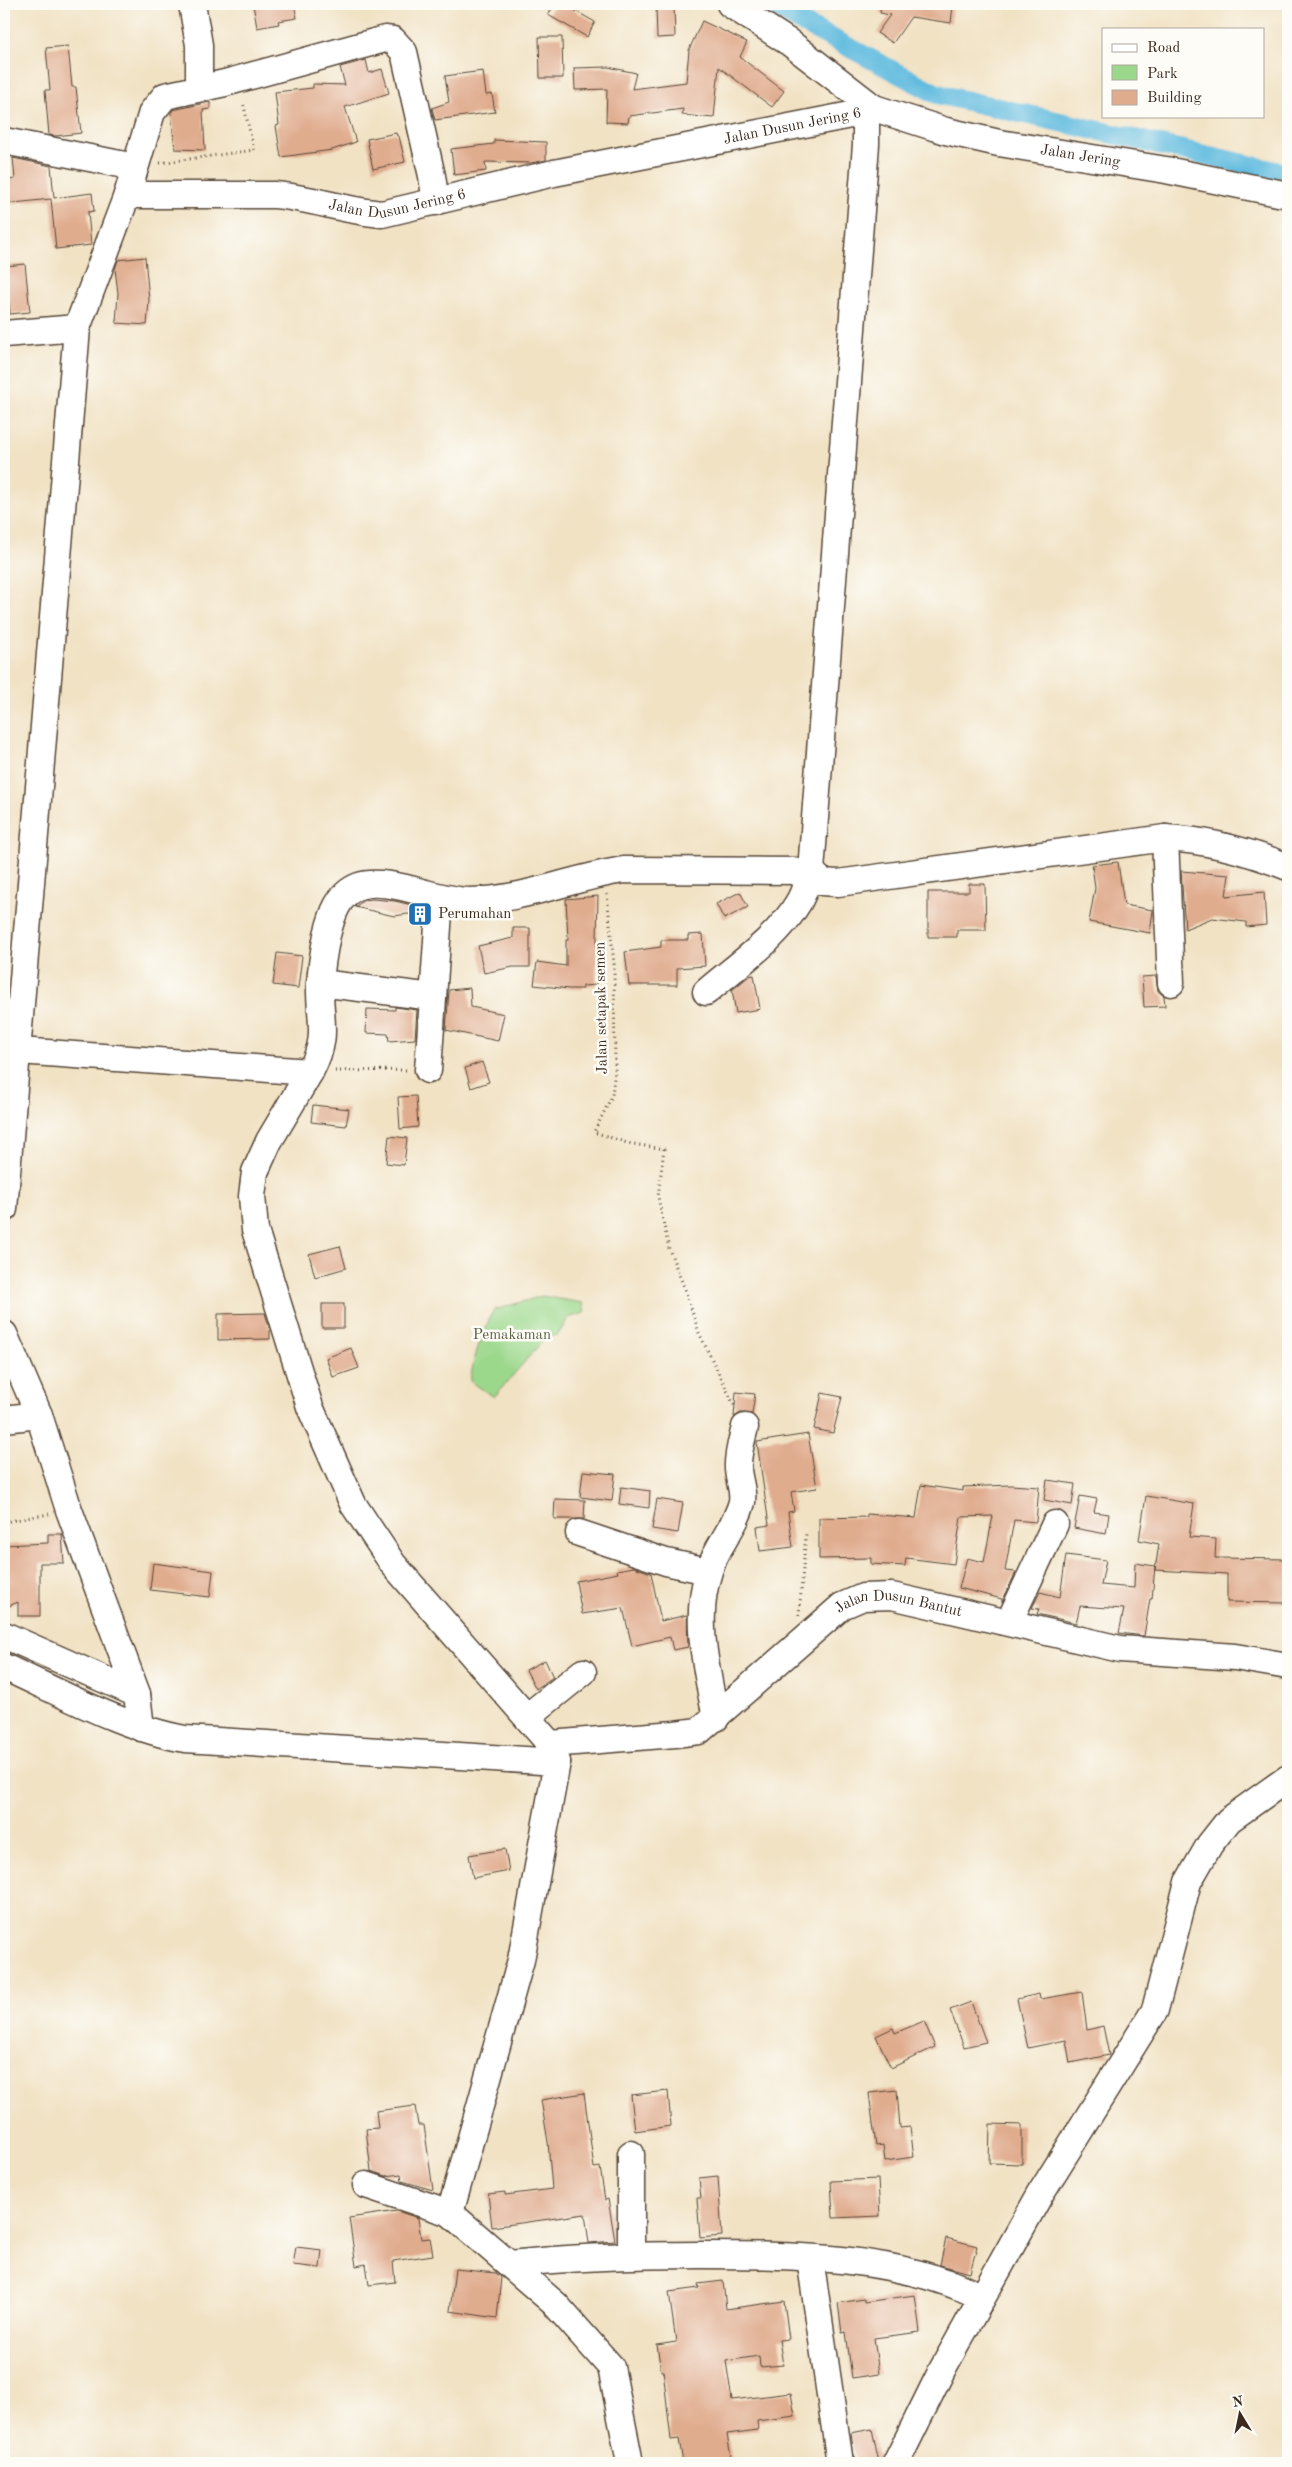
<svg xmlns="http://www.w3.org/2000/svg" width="1292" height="2467" viewBox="0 0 1292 2467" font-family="'Old Standard TT',serif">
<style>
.green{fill:#9cd88c;stroke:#6c8155}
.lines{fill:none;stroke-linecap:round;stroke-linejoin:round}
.canal{stroke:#61bbdf;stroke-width:20}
.building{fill:#e0ac8e}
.minor-casing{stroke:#564637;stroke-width:29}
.path{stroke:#564637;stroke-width:3;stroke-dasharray:1 4;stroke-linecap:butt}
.minor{stroke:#fff;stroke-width:26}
.labels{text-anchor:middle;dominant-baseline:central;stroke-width:5;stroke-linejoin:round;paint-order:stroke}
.street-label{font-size:15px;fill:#3b2a1e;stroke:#fdfcf7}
.poi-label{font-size:15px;fill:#3b2a1e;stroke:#fdfcf7;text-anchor:start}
.park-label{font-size:15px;fill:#585e3f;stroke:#fdfcf7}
</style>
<rect width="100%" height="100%" fill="#fdfcf7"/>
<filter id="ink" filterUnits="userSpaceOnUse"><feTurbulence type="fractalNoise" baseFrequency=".02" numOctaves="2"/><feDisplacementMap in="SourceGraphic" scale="10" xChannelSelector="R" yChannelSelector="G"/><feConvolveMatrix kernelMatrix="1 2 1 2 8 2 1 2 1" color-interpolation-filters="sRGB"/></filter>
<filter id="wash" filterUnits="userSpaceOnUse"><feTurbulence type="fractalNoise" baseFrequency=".0096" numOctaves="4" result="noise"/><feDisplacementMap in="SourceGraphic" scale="20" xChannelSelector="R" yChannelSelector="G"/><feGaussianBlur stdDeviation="1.12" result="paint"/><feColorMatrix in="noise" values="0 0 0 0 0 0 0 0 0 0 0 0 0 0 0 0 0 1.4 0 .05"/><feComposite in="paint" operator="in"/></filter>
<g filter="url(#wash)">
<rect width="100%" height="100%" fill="#f1e2c4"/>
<path class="green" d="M 542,1296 L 583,1303 L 585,1313 L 568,1318 L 558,1335 L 546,1337 L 494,1397 L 470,1381 C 474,1355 482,1333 494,1310 Z"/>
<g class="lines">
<path class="canal" d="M 770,4 L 803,23 L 937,94 L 1288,174"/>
</g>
<g id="blocks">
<g class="building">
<path d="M 253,4 L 294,4 L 297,18 L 278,21 L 279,24 L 257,28 Z"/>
<path d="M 555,4 L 563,4 L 595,22 L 587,37 L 548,15 Z"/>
<path d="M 881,4 L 934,4 L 953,6 L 951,23 L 911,17 L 893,43 L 877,33 L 890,15 L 880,13 Z"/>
<path d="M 656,6 L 674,6 L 675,37 L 657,38 Z"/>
<path d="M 702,21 L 747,42 L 740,57 L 784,91 L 772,107 L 719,67 L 714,118 L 682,115 L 683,109 L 629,116 L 628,123 L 606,122 L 607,89 L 575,90 L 574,68 L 608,67 L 636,73 L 632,89 L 686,82 L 689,50 Z"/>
<path d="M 539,37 L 562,37 L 563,78 L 540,78 Z"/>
<path d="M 68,46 L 72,87 L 76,87 L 81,133 L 56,136 L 49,135 L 45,90 L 50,90 L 46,48 Z"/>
<path d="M 366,60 L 369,73 L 382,69 L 389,93 L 345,107 L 356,142 L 332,150 L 281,157 L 276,126 L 279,125 L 275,92 L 313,88 L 313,84 L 345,85 L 340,67 Z"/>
<path d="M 483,71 L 486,95 L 492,94 L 495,112 L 435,120 L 432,108 L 449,102 L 445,76 Z"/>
<path d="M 210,102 L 210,109 L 203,110 L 205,150 L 175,149 L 171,113 L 173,110 Z"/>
<path d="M 396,133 L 397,136 L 399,136 L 405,162 L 373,169 L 367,139 Z"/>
<path d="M 494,140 L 546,142 L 546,160 L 531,163 L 485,162 L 486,171 L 454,175 L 451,149 L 494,144 Z"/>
<path d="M 13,158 L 51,166 L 54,198 L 92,193 L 94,211 L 88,212 L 91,245 L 56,249 L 51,199 L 4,204 L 4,181 L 15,179 Z"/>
<path d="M 145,257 L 149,300 L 147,325 L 116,323 L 118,293 L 115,269 L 118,260 Z"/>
<path d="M 25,264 L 30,312 L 10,314 L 5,266 Z"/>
<path d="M 1118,862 L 1124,905 L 1153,910 L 1150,933 L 1089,922 L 1095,888 L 1092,865 Z"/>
<path d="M 1181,871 L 1229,875 L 1226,896 L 1264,892 L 1266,925 L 1246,927 L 1246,922 L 1212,918 L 1185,929 Z"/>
<path d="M 969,884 L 985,884 L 986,930 L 957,930 L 957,937 L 928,937 L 928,892 L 969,892 Z"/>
<path d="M 740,892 L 748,907 L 724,919 L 716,904 Z"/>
<path d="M 598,896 L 596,985 L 583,986 L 583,989 L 569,989 L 534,985 L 537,962 L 566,966 L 566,940 L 568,940 L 566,899 Z"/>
<path d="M 372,899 L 395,901 L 424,908 L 424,917 L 408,914 L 394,916 L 355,907 L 364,900 Z"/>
<path d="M 513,928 L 530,928 L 530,967 L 513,967 L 484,973 L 478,946 L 513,938 Z"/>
<path d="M 703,934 L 705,966 L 677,968 L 677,985 L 629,985 L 625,952 L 661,947 L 661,940 L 688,940 L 688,935 Z"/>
<path d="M 277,953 L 302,956 L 298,988 L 273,985 Z"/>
<path d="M 754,975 L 760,1009 L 736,1013 L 732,990 L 749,976 Z"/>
<path d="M 1156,976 L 1158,991 L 1164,996 L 1165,1006 L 1144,1007 L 1142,977 Z"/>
<path d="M 470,988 L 471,1007 L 504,1014 L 498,1041 L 446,1030 L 449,990 Z"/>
<path d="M 395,1007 L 417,1010 L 415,1039 L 389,1041 L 388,1034 L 366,1033 L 367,1009 L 395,1010 Z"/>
<path d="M 482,1062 L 489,1082 L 471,1088 L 465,1068 Z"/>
<path d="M 416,1096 L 418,1127 L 400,1129 L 398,1097 Z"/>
<path d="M 313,1105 L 349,1109 L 346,1126 L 311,1122 Z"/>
<path d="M 389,1136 L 407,1138 L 404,1165 L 386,1163 Z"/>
<path d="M 340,1246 L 346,1268 L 315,1277 L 309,1254 Z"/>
<rect x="322" y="1304" width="22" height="24"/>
<path d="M 265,1313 L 270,1330 L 270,1339 L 218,1340 L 218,1314 Z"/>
<path d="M 351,1348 L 359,1368 L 333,1377 L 326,1358 Z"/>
<path d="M 736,1392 L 755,1394 L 752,1414 L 741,1413 L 734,1417 Z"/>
<path d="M 822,1393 L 842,1397 L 833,1433 L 814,1429 Z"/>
<path d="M 808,1434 L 817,1488 L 791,1492 L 794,1511 L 788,1512 L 793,1547 L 760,1551 L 757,1527 L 769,1525 L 757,1442 Z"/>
<path d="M 583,1471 L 615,1474 L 612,1501 L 580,1497 Z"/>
<path d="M 1047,1480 L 1075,1484 L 1072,1505 L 1044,1500 Z"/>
<path d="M 921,1485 L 963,1491 L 963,1487 L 1011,1485 L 1039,1487 L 1036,1522 L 1014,1520 L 1005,1571 L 1016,1572 L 1002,1602 L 1002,1599 L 959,1588 L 967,1558 L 984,1562 L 993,1516 L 961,1517 L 954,1564 L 906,1558 L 905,1566 L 871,1564 L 871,1558 L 819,1559 L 819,1518 L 867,1517 L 867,1514 L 916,1518 Z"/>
<path d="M 621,1487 L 650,1491 L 649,1508 L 619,1504 Z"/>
<path d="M 1080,1496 L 1097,1499 L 1094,1512 L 1109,1514 L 1106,1534 L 1074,1528 Z"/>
<path d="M 1146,1496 L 1194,1504 L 1189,1537 L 1216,1539 L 1215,1558 L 1288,1559 L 1288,1603 L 1227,1602 L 1227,1574 L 1155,1570 L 1159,1544 L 1139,1540 Z"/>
<path d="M 555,1499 L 585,1500 L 584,1519 L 554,1519 Z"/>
<path d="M 657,1499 L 683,1503 L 678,1533 L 652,1529 Z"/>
<path d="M 48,1534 L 62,1534 L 64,1563 L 40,1563 L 40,1616 L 18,1616 L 18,1602 L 4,1608 L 4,1545 L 48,1543 Z"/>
<path d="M 1066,1555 L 1106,1560 L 1101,1585 L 1134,1588 L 1135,1563 L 1155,1566 L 1152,1599 L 1150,1599 L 1144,1636 L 1119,1633 L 1124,1609 L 1080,1606 L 1076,1623 L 1037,1614 L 1039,1609 L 1032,1608 L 1040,1592 L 1060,1597 Z"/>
<path d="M 153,1563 L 213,1571 L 210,1597 L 150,1590 Z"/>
<path d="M 634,1567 L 651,1573 L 661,1621 L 687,1615 L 688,1647 L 673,1650 L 670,1637 L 632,1646 L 623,1608 L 582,1614 L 576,1581 L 618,1573 L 617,1570 Z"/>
<path d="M 545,1660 L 553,1677 L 536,1689 L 526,1670 Z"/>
<path d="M 505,1849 L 509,1871 L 473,1878 L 469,1855 Z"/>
<path d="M 1082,1992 L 1087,2030 L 1103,2026 L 1109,2055 L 1070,2063 L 1066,2040 L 1028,2048 L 1017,1999 L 1039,1994 L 1040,1999 Z"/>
<path d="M 971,2002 L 986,2042 L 964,2047 L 950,2010 Z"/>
<path d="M 924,2021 L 935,2047 L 891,2068 L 876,2036 L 893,2028 L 895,2033 Z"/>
<path d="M 897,2090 L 900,2128 L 910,2127 L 914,2157 L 885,2161 L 883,2145 L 876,2146 L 869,2093 Z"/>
<path d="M 668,2091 L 671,2126 L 635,2131 L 631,2095 Z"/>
<path d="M 584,2093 L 594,2168 L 600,2167 L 605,2200 L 608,2199 L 615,2241 L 589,2243 L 585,2214 L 492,2227 L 488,2194 L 505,2192 L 505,2195 L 552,2189 L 548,2142 L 541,2100 Z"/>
<path d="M 415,2106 L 418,2125 L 424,2125 L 433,2190 L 402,2181 L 401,2174 L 385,2176 L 371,2171 L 366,2129 L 378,2128 L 376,2111 Z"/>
<path d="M 990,2124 L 1022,2125 L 1022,2164 L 989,2163 Z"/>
<path d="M 718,2176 L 722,2236 L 700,2238 L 697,2198 L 701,2198 L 699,2178 Z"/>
<path d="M 878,2179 L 880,2216 L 833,2218 L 831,2181 Z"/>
<path d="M 397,2211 L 418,2218 L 421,2239 L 430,2238 L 433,2255 L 393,2261 L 395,2282 L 369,2285 L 366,2264 L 356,2266 L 349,2218 Z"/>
<path d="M 946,2238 L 977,2246 L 970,2273 L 940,2265 Z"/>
<path d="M 296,2247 L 322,2250 L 320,2268 L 293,2265 Z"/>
<path d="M 455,2269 L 496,2273 L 501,2277 L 497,2318 L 450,2311 Z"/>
<path d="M 723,2281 L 726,2309 L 784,2301 L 789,2339 L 779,2340 L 783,2365 L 760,2367 L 759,2356 L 726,2361 L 732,2400 L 791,2393 L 795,2416 L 757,2421 L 758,2430 L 727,2434 L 732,2463 L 683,2463 L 679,2439 L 671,2440 L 663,2370 L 661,2371 L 657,2345 L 676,2342 L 669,2292 L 699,2288 L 698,2284 Z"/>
<path d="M 915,2295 L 920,2332 L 874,2338 L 879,2374 L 852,2378 L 846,2332 L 842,2333 L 838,2303 L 864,2299 L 864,2302 Z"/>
<path d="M 872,2429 L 879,2463 L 855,2463 L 851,2433 Z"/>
</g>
</g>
</g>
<g filter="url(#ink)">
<use href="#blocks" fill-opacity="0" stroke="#564637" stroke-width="1"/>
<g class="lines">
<defs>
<g id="minor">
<path d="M 192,4 L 199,45 L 199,88"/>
<path id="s1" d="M 730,4 L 790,43 L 874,108 L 946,131 L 999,143 L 1166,170 L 1288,195"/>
<path d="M 4,141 L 135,167"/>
<path d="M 127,195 L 152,112 L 165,96 L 225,83 L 385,39 L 393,40 L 404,52 L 432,176 L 436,202"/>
<path id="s2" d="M 4,334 L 77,328 L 127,195 L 275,195 C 311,198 346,211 382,214 L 554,173 L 866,112 L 874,108"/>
<path d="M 1165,838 L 1171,983"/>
<path d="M 811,871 L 822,882 L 838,883 L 1165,838 C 1208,840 1248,851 1288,867"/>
<path d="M 320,983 L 433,997"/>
<path d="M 706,992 C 737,965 777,939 798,903 C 804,894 807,881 811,871 L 866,144 L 866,112"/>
<path d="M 19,1051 L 310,1072 L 269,1141 L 255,1172 L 252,1196 L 255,1230 L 310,1407 L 353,1504 L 393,1564 L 550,1744 L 557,1762 L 521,1960 L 450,2213"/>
<path d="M 428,1070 L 440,898"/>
<path d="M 310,1072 C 330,1035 319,1022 320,983 C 321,968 324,950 327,935 C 332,915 338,894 359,886 C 387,876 437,901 470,901 C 523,900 571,878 623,870 L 811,871"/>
<path d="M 4,1209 L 77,328"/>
<path d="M 4,1334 L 39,1415 L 69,1510 L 137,1694 L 141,1728"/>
<path d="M 4,1419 L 39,1415"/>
<path d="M 579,1533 L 666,1562 L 708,1571"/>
<path d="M 1009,1622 L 1055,1524"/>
<path d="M 4,1635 L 137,1694"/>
<path d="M 4,1667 C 59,1692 126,1729 185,1739 L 557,1762"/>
<path d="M 527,1717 L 583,1672"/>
<path d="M 716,1718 C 707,1671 693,1618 709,1571 C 716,1546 736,1527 742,1502 C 744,1491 738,1479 738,1468 C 737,1455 742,1440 745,1427"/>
<path id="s3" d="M 550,1744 L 675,1734 L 699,1731 L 842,1606 L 863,1597 L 892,1596 L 1120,1649 L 1235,1657 L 1288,1666"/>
<path d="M 631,2154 L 631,2255"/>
<path d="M 366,2185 L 450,2213 L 555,2304 L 611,2367 L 630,2463"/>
<path d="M 810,2258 L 840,2463"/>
<path d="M 510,2264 C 574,2257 636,2255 700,2255 C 793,2255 897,2255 982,2297"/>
<path d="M 896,2463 L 943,2368 L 1042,2191 L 1155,2010 L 1188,1882 L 1210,1844 L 1229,1820 L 1288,1778"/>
</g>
</defs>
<use href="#minor" class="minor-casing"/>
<g class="path">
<path d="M 160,163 L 254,150 L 243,102"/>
<path d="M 607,894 L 614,964 L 615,1069 L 612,1096 L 594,1132 L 627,1143 L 664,1149 L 658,1197 L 669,1249 L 686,1292 L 699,1333 L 735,1407"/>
<path d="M 335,1071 L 407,1070"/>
<path d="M 4,1522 L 49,1514"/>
<path d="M 799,1615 L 806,1534"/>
</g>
<use href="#minor" class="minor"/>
</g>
</g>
<defs>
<symbol id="building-square" viewBox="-11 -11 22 22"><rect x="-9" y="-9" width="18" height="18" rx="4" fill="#1f6fb2" stroke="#fdfcf7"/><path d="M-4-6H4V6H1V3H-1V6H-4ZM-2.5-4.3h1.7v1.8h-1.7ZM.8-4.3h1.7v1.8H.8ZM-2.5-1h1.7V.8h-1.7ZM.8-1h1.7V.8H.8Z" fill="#fff"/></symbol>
</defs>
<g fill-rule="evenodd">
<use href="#building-square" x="406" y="900" width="28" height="28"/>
</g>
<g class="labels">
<g class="street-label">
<text stroke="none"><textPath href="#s2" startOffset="892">Jalan Dusun Jering 6</textPath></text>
<text stroke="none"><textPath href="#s1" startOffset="390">Jalan Jering</textPath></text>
<text stroke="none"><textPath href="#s2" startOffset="488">Jalan Dusun Jering 6</textPath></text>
<text transform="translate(602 1008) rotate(-91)">Jalan setapak semen</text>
<text stroke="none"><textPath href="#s3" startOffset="398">Jalan Dusun Bantut</textPath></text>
</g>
<g class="poi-label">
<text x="438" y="914">Perumahan</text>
</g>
<g class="park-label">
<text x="512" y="1335">Pemakaman</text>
</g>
</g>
<rect width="1292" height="2467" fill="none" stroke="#fdfcf7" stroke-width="20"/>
<rect x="1102" y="28" width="162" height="90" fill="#fdfcf7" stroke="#afa8a0"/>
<rect x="1112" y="44" width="25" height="8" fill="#ffffff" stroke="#afa8a0"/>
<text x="1147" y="52" font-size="15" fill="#3b2a1e">Road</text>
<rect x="1112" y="65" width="25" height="15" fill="#9cd88c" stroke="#afa8a0"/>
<text x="1147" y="78" font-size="15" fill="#3b2a1e">Park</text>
<rect x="1112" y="90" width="25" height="15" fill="#e0ac8e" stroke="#afa8a0"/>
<text x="1147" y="102" font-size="15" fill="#3b2a1e">Building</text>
<g transform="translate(1240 2414) rotate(350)" stroke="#fdfcf7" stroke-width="4" paint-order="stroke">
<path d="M0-4L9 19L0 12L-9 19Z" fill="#3b2a1e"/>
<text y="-8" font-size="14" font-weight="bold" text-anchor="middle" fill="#3b2a1e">N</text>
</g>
</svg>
